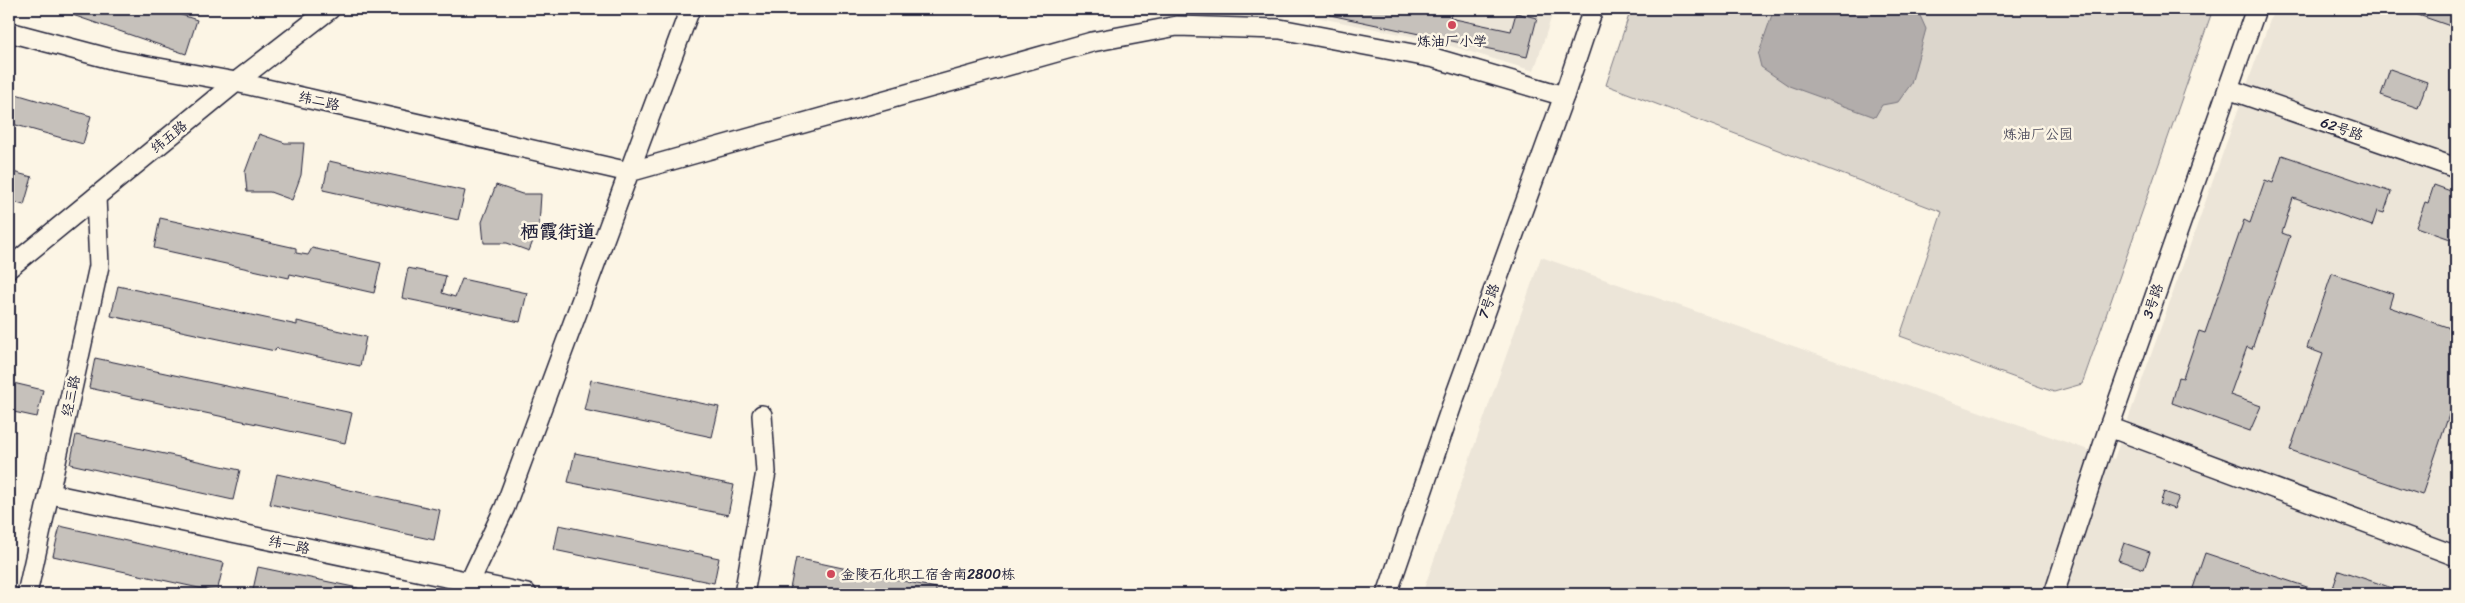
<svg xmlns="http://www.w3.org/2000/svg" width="2465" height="603" viewBox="0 0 2465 603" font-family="Sriracha,'LXGW WenKai TC',sans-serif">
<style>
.built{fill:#ece5d8}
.green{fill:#dcd6cc;stroke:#7f7c84}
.water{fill:#b2adab;stroke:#78757e}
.building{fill:#c6c1bb;stroke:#22223b}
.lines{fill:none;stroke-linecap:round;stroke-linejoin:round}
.street-casing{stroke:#22223b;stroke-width:22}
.street{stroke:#fcf5e5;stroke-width:19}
.poi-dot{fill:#d1495b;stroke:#fcf5e5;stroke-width:2}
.labels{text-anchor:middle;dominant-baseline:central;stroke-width:5;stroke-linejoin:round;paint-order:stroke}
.poi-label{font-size:14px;fill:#22223b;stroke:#fcf5e5}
.street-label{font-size:14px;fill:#22223b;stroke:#fcf5e5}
.park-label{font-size:14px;fill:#504f5f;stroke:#fcf5e5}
.district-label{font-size:19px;font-weight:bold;fill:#22223b;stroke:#fcf5e5}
</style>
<rect width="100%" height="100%" fill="#fcf5e5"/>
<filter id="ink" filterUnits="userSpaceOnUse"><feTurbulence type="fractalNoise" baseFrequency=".02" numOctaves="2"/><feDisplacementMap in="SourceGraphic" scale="10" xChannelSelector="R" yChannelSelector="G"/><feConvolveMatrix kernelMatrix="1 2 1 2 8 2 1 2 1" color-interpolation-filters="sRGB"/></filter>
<g filter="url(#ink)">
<g class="built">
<path d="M 1229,9 L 1554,9 L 1534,71 L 1431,40 L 1280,10 Z"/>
<path d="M 2274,9 L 2456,9 L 2456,594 L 1422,594 L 1541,257 L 2114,459 Z"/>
</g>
<path class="green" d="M 1631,9 L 2213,9 L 2082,384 L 2054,392 L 1900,336 L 1942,212 L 1606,85 Z"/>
<path class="water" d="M 1774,9 L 1917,9 L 1926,29 L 1911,84 L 1898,102 L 1882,105 L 1875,117 L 1789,86 L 1761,67 L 1758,55 Z"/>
<g class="building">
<path d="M 62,9 L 163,9 L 197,20 L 186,54 L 61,11 Z"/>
<path d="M 1331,9 L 1400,9 L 1427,14 L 1428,9 L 1453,9 L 1450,18 L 1511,31 L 1516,13 L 1537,18 L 1527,57 L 1330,15 Z"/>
<path d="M 2407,9 L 2456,9 L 2456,28 L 2407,11 Z"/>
<path d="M 2390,69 L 2427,82 L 2418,108 L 2381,95 Z"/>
<path d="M 9,92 L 91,116 L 83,144 L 9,123 Z"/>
<path d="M 259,134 L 285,143 L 304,143 L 301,175 L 292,200 L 270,192 L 247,192 L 245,172 Z"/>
<path d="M 2282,155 L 2391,192 L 2384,213 L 2377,211 L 2372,226 L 2293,198 L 2282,233 L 2290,236 L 2252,349 L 2247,347 L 2230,395 L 2261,406 L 2250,431 L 2172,403 L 2179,377 L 2183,378 L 2199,331 L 2205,333 L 2244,220 L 2250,223 L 2265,180 L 2273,183 Z"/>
<path d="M 329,161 L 465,191 L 458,220 L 323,190 Z"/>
<path d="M 9,171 L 32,177 L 24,205 L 9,201 Z"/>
<path d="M 496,185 L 522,194 L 541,194 L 539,226 L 529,251 L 507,243 L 484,243 L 482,222 Z"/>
<path d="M 2434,185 L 2456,193 L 2456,241 L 2416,227 L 2425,202 L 2428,203 Z"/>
<path d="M 160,218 L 296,248 L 296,253 L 308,255 L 312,248 L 381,263 L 374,293 L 290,274 L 289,278 L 154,248 Z"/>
<path d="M 408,268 L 446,276 L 442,293 L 455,297 L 462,279 L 527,293 L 520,322 L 402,298 Z"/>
<path d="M 2332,273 L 2393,294 L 2389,307 L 2456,330 L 2456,394 L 2422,495 L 2290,450 L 2323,354 L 2307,348 Z"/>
<path d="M 118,286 L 297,325 L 297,321 L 366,337 L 360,366 L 276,348 L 275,351 L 111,316 Z"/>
<path d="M 95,358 L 352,413 L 345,443 L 89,388 Z"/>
<path d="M 591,380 L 719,407 L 712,437 L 584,410 Z"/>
<path d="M 9,382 L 43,390 L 37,417 L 9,411 Z"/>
<path d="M 76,435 L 240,470 L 233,500 L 70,464 Z"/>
<path d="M 575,453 L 734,485 L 728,515 L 568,482 Z"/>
<path d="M 277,474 L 440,510 L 434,540 L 270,504 Z"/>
<path d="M 2164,492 L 2179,497 L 2174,509 L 2160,504 Z"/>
<path d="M 559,525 L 719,558 L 714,583 L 554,550 Z"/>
<path d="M 60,526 L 224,563 L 217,592 L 53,556 Z"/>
<path d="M 2124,543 L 2150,552 L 2144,569 L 2118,560 Z"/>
<path d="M 2205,553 L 2322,592 L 2322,594 L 2191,594 Z"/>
<path d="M 796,558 L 936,588 L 936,594 L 789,594 Z"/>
<path d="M 258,567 L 358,588 L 358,594 L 252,594 Z"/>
<path d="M 2339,570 L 2404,592 L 2403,594 L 2331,594 Z"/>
</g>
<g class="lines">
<defs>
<g id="street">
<path d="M 690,9 L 629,172 L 1092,42 L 1177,26 L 1280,29 L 1434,58 L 1564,96"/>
<path d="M 9,32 L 115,60 L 236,82 L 629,172 L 505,507 L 464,594"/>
<path d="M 2228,89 L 2456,168"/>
<path d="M 9,268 L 236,82 L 330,9"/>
<path d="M 2109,427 L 2456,556"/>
<path d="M 51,494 L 527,594"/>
<path d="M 27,594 L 99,266 L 96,197"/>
<path d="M 744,594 L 766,472 L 762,415"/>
<path d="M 1387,594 L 1454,399 L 1564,96 L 1593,9"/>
<path d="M 2054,594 L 2109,427 L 2256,9"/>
</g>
</defs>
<use href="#street" class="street-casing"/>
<use href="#street" class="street"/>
</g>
</g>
<g class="poi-dot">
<circle cx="1452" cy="25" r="5"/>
<circle cx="831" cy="574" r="5"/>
</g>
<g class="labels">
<g class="poi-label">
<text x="1452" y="41">炼油厂小学</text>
<text x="841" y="574" text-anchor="start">金陵石化职工宿舍南2800栋</text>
</g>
<g class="street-label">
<text transform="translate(319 101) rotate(13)">纬二路</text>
<text transform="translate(2342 129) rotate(19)">62号路</text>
<text transform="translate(169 137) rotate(-39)">纬五路</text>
<text transform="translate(1489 301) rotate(-70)">7号路</text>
<text transform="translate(2153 301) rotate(-71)">3号路</text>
<text transform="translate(71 396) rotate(-78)">经三路</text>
<text transform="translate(289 545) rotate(12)">纬一路</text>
</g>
<g class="park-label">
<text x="2038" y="134">炼油厂公园</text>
</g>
<g class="district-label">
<text x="558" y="231">栖霞街道</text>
</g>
</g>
<rect width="2465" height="603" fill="none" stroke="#fcf5e5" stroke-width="30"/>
<rect x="15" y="15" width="2435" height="573" fill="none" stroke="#22223b" stroke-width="2" filter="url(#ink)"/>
</svg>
